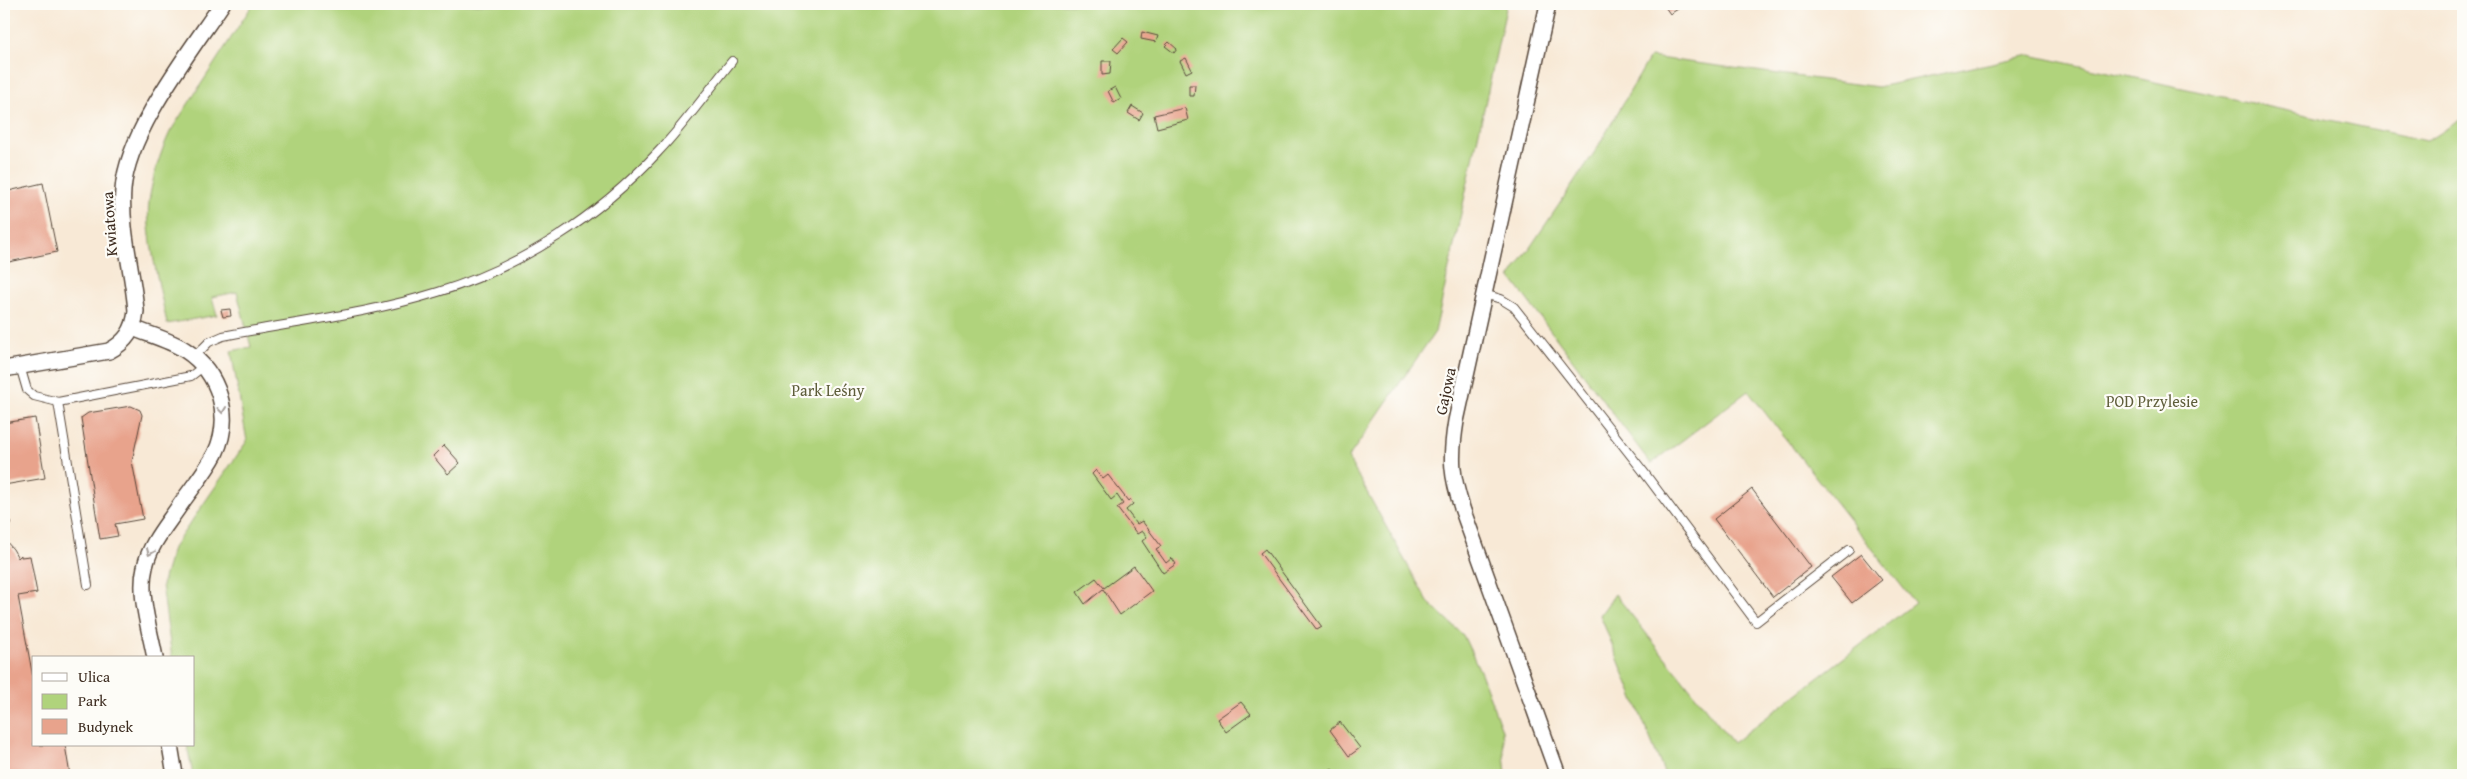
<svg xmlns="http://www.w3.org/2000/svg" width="2467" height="779" viewBox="0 0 2467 779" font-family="'Gentium Book Plus',serif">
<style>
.green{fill:#b0d37c;stroke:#767e4d}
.building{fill:#e8a38c}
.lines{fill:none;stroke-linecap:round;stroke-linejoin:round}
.service-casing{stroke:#57473a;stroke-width:10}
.minor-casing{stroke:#57473a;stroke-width:18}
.service{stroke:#fff;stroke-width:8}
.minor{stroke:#fff;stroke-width:15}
.oneway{stroke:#a79f9a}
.labels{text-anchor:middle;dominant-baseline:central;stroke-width:4.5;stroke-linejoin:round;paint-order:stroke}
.street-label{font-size:16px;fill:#3b2a1e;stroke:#fdfcf7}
.park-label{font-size:16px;fill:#5e5d3a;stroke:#fdfcf7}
</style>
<rect width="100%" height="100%" fill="#fdfcf7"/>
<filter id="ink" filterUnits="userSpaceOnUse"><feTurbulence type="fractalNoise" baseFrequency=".02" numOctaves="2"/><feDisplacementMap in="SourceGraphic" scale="10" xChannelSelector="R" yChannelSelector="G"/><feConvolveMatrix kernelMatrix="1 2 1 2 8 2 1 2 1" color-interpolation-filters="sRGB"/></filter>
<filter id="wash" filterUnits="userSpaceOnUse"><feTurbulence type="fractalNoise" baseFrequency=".0096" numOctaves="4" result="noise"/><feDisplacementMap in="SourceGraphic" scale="20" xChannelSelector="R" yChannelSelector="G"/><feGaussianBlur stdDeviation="1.12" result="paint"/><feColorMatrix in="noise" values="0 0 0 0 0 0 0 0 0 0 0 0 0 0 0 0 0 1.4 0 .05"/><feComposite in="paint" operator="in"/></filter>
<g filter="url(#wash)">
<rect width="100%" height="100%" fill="#f8e9d6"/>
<g class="green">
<path d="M 253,4 L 1507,4 L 1435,332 L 1348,458 L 1428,602 L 1463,635 L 1481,673 L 1502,730 L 1506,775 L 193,775 L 187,745 L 194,745 L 194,658 L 172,658 L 162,585 L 173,548 L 247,441 L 231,351 L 251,347 L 237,292 L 212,297 L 217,315 L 167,324 C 161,292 145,232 149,202 C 152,179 160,153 170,132 Z"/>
<path d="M 2030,55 L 2427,141 L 2463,118 L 2463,775 L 1665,775 L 1600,615 L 1615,594 L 1733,743 L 1915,603 L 1748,391 L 1651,464 L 1510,277 L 1596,150 L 1650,57 L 1878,87 Z"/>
</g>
<g id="blocks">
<g class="building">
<path d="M 1663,4 L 1686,4 L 1670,14 Z"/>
<path d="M 1142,32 L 1158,36 L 1156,42 L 1141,39 Z"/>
<path d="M 1123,38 L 1128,42 L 1118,53 L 1113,49 Z"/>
<path d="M 1169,42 L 1177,49 L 1174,53 L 1165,46 Z"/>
<path d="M 1186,58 L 1192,70 L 1186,73 L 1180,61 Z"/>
<path d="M 1102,61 L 1111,61 L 1110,74 L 1102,75 Z"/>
<path d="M 1189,85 L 1195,85 L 1194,96 L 1189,96 Z"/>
<path d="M 1115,87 L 1121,99 L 1114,103 L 1108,91 Z"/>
<path d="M 1132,106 L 1143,113 L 1139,120 L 1128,113 Z"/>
<path d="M 1185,108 L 1188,120 L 1157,128 L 1154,115 Z"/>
<path d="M 43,183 L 57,252 L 4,263 L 4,192 Z"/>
<path d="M 230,309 L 231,316 L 223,317 L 221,310 Z"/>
<path d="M 131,406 L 140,410 L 142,415 L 132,461 L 143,519 L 115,524 L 118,536 L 100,539 L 81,418 L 88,413 Z"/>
<path d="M 35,418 L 45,478 L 4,485 L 4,423 Z"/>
<path d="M 444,445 L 460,463 L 448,474 L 433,456 Z"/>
<path d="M 1096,470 L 1103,479 L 1108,475 L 1128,501 L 1130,499 L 1133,504 L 1126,510 L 1137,524 L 1142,521 L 1161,546 L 1156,549 L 1166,563 L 1172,558 L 1176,564 L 1163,573 L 1142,541 L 1147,537 L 1142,531 L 1137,534 L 1117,508 L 1123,504 L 1117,495 L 1111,500 L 1092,474 Z"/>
<path d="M 1752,489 L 1811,567 L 1773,597 L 1714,519 Z"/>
<path d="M 4,539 L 13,549 L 18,558 L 21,555 L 21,557 L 30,556 L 37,593 L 18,596 L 34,683 L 34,745 L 65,745 L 70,775 L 4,775 Z"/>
<path d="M 1265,549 L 1322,627 L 1317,630 L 1260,553 Z"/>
<path d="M 1861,554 L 1882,580 L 1852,603 L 1831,577 Z"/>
<path d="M 1134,566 L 1152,591 L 1120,615 L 1103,589 L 1085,604 L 1077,592 L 1096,578 L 1104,588 Z"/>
<path d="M 1241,702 L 1251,714 L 1226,732 L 1217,719 Z"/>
<path d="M 1340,722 L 1360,748 L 1349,756 L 1330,730 Z"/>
<path d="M 1332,769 L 1337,775 L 1324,775 Z"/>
</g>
</g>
</g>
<g filter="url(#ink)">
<use href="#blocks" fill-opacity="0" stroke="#57473a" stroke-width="1"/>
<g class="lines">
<defs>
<g id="service">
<path d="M 1484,294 L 1501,299 L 1514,307 L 1643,471 L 1756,622 L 1849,550"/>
<path d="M 194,357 L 209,342 L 223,336 C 295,322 368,314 438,292 C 521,267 599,216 658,152 C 685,124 708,91 732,61"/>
<path d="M 20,366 L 27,390 L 34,396 L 58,402 L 181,378 L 191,376 L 204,366"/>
<path d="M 58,402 L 88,585"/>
<path d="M 4,522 L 6,522"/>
</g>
<g id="minor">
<path d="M 1548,4 L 1456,421 C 1450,458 1451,475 1463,511 L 1558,775"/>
<path d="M 133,328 C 150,335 170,340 185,350 C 220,373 233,417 215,454 C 205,473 190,490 178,508 C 165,527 150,544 145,567 C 138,595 150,630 155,658"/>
<path d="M 4,369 L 109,351 C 126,342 134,330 136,311 C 133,271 120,230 123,190 C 127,132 189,53 222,4"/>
<path d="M 170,745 L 175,775"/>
</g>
</defs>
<use href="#service" class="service-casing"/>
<use href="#minor" class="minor-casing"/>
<use href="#service" class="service"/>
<use href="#minor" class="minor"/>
</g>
<defs><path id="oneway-chevron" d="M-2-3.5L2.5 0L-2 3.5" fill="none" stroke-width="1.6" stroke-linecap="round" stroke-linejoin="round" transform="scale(1.25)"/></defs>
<g class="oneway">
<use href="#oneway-chevron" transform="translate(222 410) rotate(84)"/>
<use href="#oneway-chevron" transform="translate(150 552) rotate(112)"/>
</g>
</g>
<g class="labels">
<g class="street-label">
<text transform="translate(109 224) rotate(-94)">Kwiatowa</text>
<text transform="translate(1445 391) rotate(-78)">Gajowa</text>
</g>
<g class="park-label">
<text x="828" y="390">Park Leśny</text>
<text x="2152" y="401">POD Przylesie</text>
</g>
</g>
<rect width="2467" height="779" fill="none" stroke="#fdfcf7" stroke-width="20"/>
<rect x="32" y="656" width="162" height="90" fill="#fdfcf7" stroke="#afa8a0"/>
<rect x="42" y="673" width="25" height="8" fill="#ffffff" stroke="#afa8a0"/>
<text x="78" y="682" font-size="15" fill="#3b2a1e">Ulica</text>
<rect x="42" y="694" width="25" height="15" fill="#b0d37c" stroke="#afa8a0"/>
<text x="78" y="706" font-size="15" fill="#3b2a1e">Park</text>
<rect x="42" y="719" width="25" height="15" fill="#e8a38c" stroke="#afa8a0"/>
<text x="78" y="732" font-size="15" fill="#3b2a1e">Budynek</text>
</svg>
